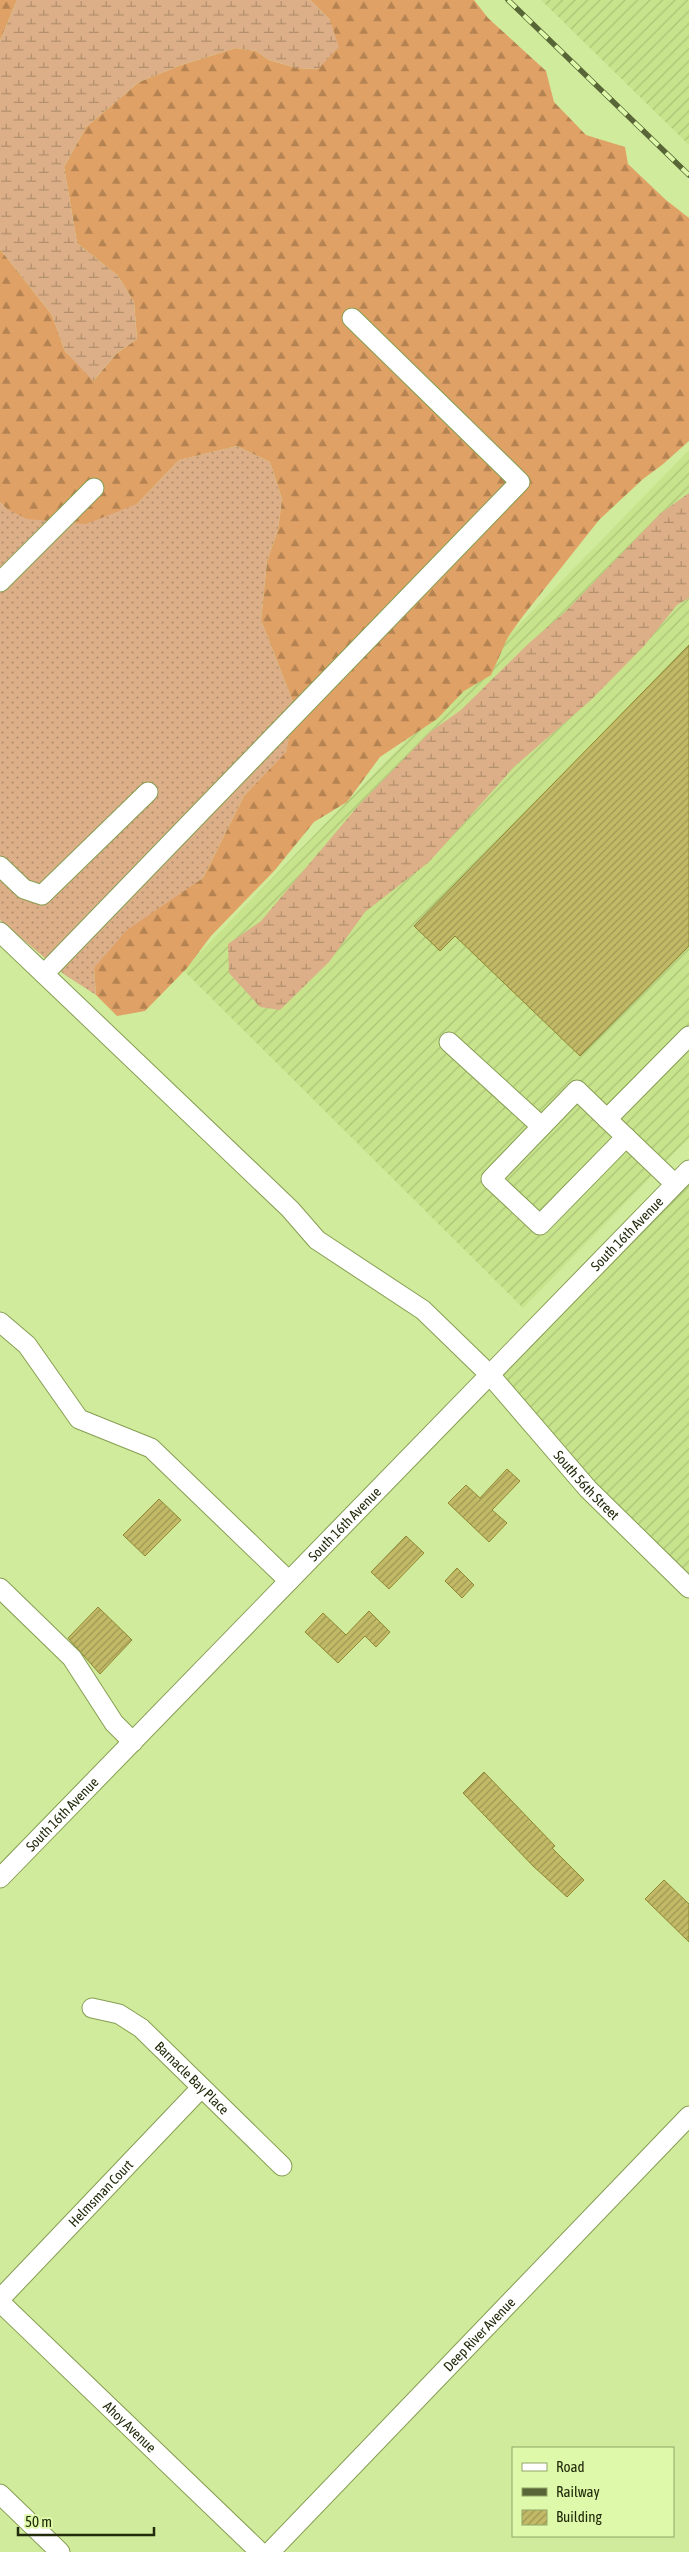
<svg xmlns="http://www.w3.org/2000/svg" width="689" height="2552" viewBox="0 0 689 2552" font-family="'Asap Condensed',sans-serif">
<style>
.industrial{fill:url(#industrial-furrows)}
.grass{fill:url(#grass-dots)}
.forest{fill:url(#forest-firs)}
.wetland{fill:url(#wetland-marsh)}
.building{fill:url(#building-hatch);stroke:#908833}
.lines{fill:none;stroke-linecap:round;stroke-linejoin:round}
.minor-casing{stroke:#869e52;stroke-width:21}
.minor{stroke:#fff;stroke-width:19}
.rail-casing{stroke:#576537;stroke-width:5.5}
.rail{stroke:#def9a9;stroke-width:4;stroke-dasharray:11;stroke-linecap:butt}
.labels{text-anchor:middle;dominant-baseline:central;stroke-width:5;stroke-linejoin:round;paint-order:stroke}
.street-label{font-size:14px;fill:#212a0a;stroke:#def9a9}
</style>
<defs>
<pattern id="industrial-furrows" width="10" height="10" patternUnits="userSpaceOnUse" patternTransform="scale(1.25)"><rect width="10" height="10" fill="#c7e38c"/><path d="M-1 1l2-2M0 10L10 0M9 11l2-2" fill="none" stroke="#abc377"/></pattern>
<pattern id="grass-dots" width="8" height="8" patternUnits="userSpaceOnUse" patternTransform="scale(1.25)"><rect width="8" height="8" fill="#dcaf88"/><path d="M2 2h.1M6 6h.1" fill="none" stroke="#b28f6d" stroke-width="1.8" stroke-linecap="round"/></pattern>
<pattern id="forest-firs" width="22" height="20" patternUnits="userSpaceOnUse" patternTransform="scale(1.25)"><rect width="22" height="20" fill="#e0a166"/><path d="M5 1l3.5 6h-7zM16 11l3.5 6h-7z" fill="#b58352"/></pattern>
<pattern id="wetland-marsh" width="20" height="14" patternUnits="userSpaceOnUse" patternTransform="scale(1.25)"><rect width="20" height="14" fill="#dcaf88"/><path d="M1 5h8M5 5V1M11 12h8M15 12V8" fill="none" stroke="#b28f6d"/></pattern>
<pattern id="building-hatch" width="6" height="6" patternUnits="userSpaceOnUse" patternTransform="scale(1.25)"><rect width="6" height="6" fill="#c2ba67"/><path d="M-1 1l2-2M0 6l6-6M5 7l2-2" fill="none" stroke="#9d9753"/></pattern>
</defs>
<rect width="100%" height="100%" fill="#d1eb9d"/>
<g class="industrial">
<path d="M 541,0 L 689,0 L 689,145 Z"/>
<path d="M 689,450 L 689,1138 L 523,1308 L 183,970 Z"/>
<path d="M 689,1184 L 689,1576 L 597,1487 L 500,1373 Z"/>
</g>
<path class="grass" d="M 237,446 L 270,462 L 282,499 L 278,530 L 267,561 L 261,620 L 295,707 L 286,753 L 244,796 L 203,878 L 169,903 L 94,968 L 96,995 L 65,975 L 0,920 L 0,502 L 7,509 L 137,504 L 179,460 Z"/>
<g class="forest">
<path d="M 0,0 L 17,0 L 0,41 Z"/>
<path d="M 310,0 L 474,0 L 488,18 L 546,71 L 554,102 L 586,135 L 625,147 L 628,164 L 666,200 L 689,218 L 689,441 L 662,465 L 643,479 L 599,520 L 523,616 L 508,637 L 491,675 L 464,691 L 437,719 L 380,757 L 347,802 L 314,822 L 275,870 L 211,936 L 187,968 L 145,1011 L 117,1016 L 96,995 L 94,968 L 127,930 L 203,878 L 244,796 L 286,752 L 295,707 L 261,620 L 267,561 L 278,530 L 282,499 L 270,462 L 237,446 L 179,460 L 137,504 L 86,524 L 27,519 L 7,509 L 0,502 L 0,249 L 52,315 L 65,351 L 94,380 L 117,353 L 137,339 L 134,302 L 118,276 L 77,243 L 64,167 L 86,127 L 139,82 L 181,65 L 236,48 L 256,51 L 269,60 L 297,68 L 318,69 L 330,20 Z"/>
</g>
<g class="wetland">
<path d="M 17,0 L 310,0 L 330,20 L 339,47 L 318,69 L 297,68 L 269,60 L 256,51 L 236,48 L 181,65 L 139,82 L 86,127 L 64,167 L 77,243 L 118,276 L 134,302 L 137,339 L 117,353 L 93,381 L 65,351 L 52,315 L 0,249 L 0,41 Z"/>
<path d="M 689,493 L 689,598 L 677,605 L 644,646 L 592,699 L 514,767 L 429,862 L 365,912 L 329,962 L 280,1010 L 260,1007 L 229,973 L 228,944 L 261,921 L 358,806 L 430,732 L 461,710 L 528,644 L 565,612 L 661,513 Z"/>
</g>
<g class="building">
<path d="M 689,645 L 689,946 L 580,1056 L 455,936 L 440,951 L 414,926 Z"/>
<path d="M 507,1469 L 520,1481 L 492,1510 L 507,1523 L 489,1542 L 448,1503 L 466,1485 L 480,1498 Z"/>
<path d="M 159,1499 L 181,1520 L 145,1556 L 123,1535 Z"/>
<path d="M 406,1536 L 424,1553 L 389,1589 L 371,1572 Z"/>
<path d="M 457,1568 L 474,1585 L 462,1598 L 445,1581 Z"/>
<path d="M 98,1607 L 132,1640 L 100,1674 L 68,1638 Z"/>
<path d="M 369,1611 L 390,1632 L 376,1647 L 365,1636 L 338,1663 L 305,1632 L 323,1613 L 346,1635 Z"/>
<path d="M 484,1772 L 555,1846 L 552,1848 L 584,1880 L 567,1897 L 533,1866 L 463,1793 Z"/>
<path d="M 664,1880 L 689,1904 L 689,1942 L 645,1899 Z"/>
</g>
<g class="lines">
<defs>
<g id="minor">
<path d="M 0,582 L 94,488"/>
<path d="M 0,866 L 24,889 L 42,895 L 148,792"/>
<path id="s1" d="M 0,932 L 290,1209 L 317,1240 L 423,1310 L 490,1375 L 588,1489 L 689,1588"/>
<path d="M 44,974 L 520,482 L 352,318"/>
<path d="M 449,1042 L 541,1126"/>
<path d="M 607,1119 L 577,1090 L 491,1179 L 540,1225 L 626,1137"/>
<path d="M 675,1184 L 607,1119 L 689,1036"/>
<path d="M 0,1322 L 27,1345 L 79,1419 L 151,1448 L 289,1581"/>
<path d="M 0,1588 L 72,1658 L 114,1723 L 133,1742"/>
<path id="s2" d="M 0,1878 L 689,1170"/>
<path id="s3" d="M 92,2008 L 119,2014 L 141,2028 L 282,2166"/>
<path id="s4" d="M 0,2299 L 201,2088"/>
<path id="s5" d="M 0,2302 L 260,2552"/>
<path d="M 0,2494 L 60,2552"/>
<path id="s6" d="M 270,2552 L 689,2116"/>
</g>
</defs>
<use href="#minor" class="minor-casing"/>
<use href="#minor" class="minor"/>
<defs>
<path id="rail" d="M 508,0 L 689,175"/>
</defs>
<use href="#rail" class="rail-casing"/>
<use href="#rail" class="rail"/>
</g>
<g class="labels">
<g class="street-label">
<text stroke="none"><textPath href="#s2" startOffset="899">South 16th Avenue</textPath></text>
<text stroke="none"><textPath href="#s1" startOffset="809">South 56th Street</textPath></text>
<text stroke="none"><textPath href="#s2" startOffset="494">South 16th Avenue</textPath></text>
<text stroke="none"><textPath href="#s2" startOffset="89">South 16th Avenue</textPath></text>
<text stroke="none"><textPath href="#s3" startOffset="125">Barnacle Bay Place</textPath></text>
<text stroke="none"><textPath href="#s4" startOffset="146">Helmsman Court</textPath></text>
<text stroke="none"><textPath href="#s6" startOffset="302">Deep River Avenue</textPath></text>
<text stroke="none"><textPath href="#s5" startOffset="180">Ahoy Avenue</textPath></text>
</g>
</g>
<rect x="512" y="2447" width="162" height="90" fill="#def9a9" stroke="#92a669"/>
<rect x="522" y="2463" width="25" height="8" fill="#ffffff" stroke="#92a669"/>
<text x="556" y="2472" font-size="15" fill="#212a0a">Road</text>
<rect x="522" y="2488" width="25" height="8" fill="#576537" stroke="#92a669"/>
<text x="556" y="2497" font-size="15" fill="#212a0a">Railway</text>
<rect x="522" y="2510" width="25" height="15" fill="url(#building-hatch)" stroke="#92a669"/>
<text x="556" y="2522" font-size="15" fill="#212a0a">Building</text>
<path d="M18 2527v8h136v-8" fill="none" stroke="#212a0a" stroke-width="2.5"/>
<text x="25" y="2527" font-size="15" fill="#212a0a" stroke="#def9a9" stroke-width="4" paint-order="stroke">50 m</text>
</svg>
